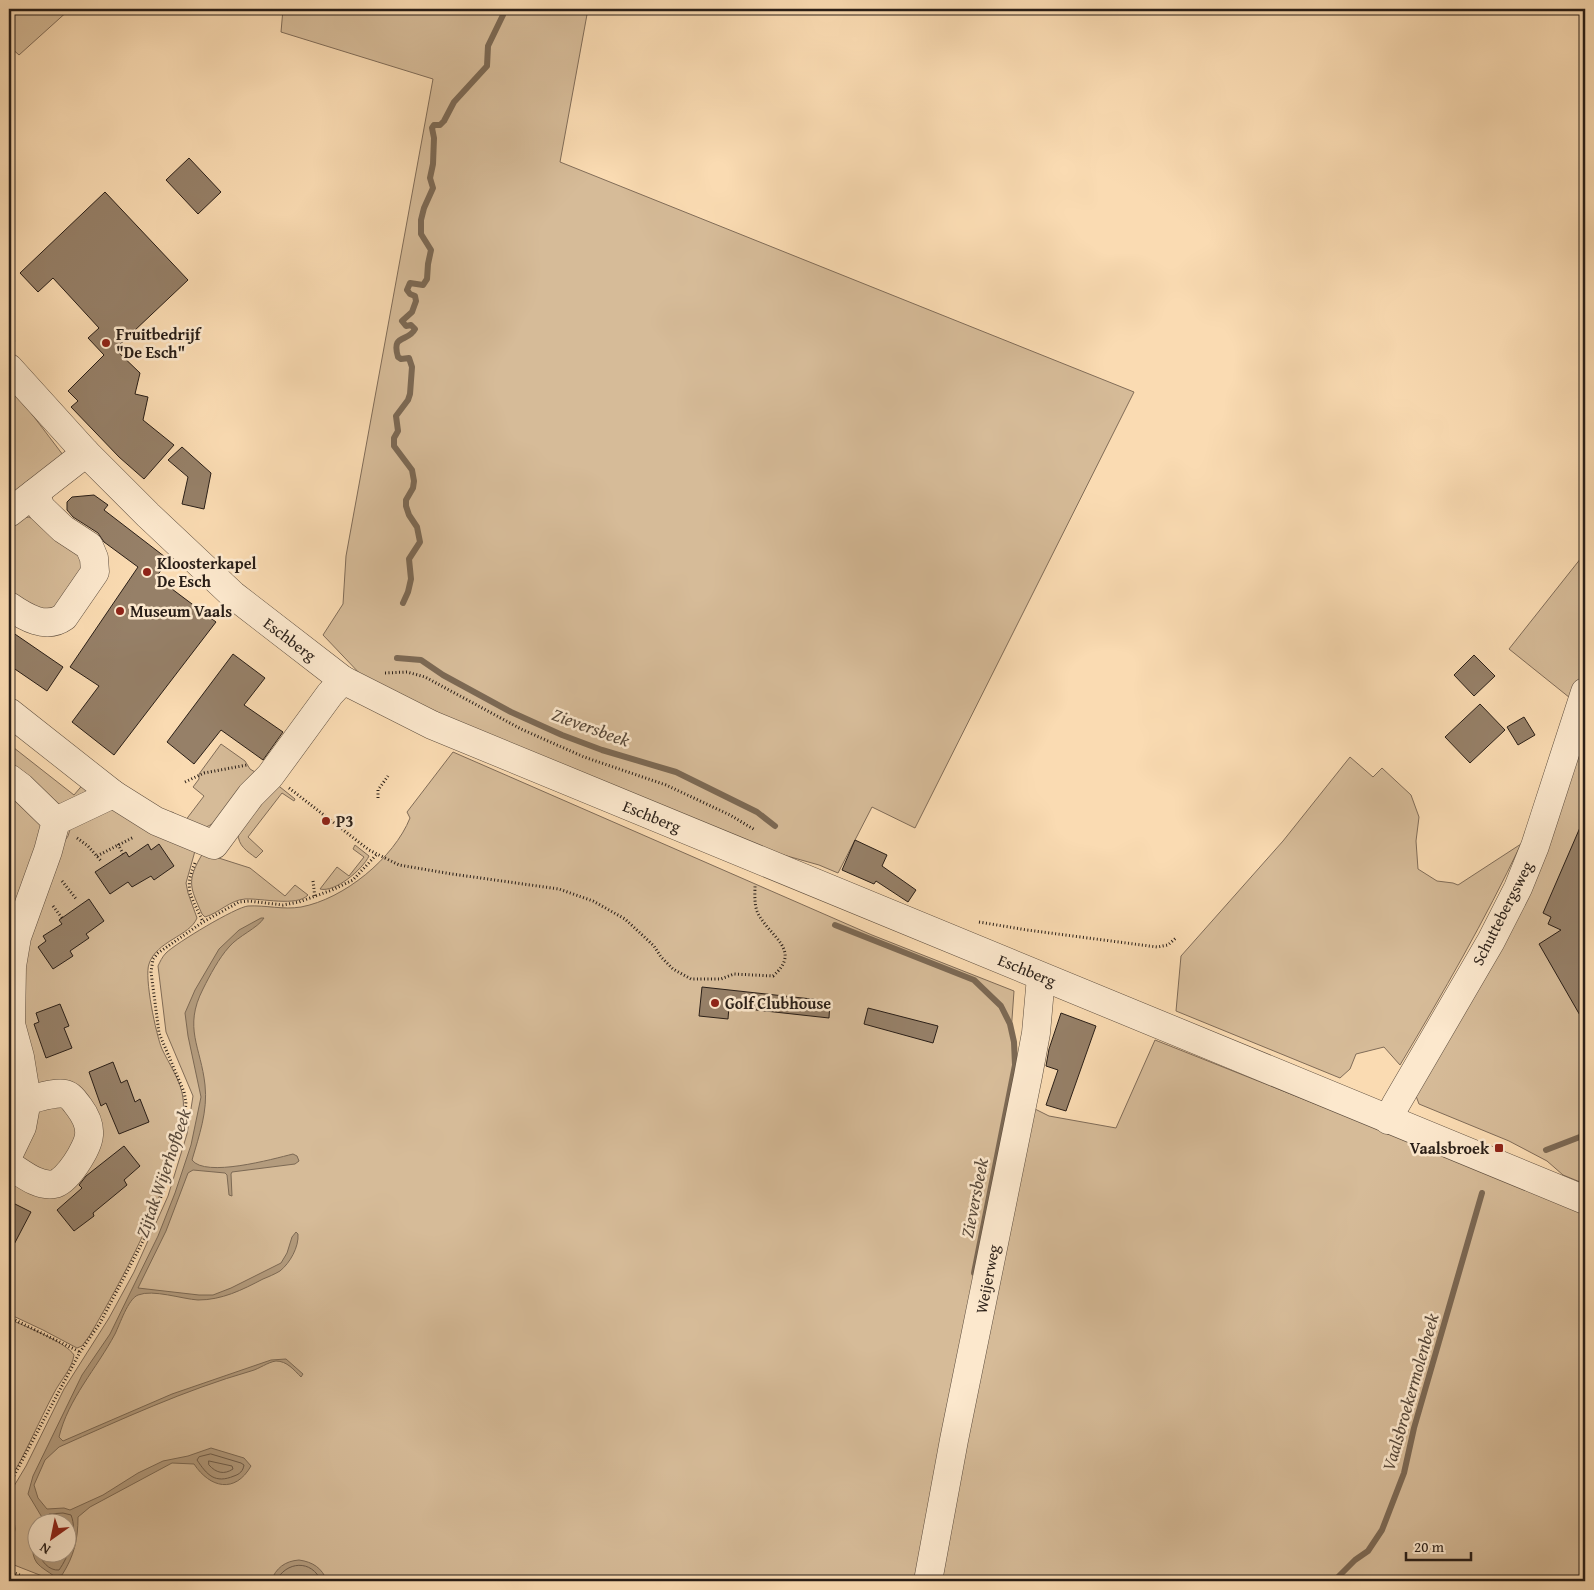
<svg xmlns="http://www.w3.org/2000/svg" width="1594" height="1590" viewBox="0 0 1594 1590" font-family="'Gentium Book Plus',serif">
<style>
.green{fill:#d6bb98;stroke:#806c58;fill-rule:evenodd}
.water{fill:#b39b7d;stroke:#7c6954}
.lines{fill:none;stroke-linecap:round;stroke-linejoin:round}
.shore{stroke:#6e5c4a;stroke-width:1}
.stream{stroke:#7c6954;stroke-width:6}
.building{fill:#968068;stroke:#291e17}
.minor-casing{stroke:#5d4d3e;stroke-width:29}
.path{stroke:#291e17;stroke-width:3;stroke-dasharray:1 2.5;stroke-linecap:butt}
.minor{stroke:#fce8cd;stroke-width:28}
.poi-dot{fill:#8f2418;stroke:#fce8cd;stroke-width:2}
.labels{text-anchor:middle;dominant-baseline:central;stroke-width:5;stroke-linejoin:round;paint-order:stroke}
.poi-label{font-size:16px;font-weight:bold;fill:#291e17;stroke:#fce8cd;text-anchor:start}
.street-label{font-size:16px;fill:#291e17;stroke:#fce8cd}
.water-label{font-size:18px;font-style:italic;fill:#594a3b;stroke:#fce8cd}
</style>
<rect width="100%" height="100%" fill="#fadbb2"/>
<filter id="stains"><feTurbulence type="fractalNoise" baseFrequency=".004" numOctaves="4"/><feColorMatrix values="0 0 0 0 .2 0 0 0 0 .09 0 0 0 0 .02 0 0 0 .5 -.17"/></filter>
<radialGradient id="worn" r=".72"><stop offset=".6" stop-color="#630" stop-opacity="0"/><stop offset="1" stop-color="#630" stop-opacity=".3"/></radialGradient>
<g class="green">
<path d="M 9,9 L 70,9 L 19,55 L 9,46 Z"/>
<path d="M 283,9 L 588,9 L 560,162 L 1134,392 L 915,828 L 872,807 L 838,873 L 819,865 L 780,854 L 458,722 L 363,677 L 323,635 L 343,604 L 346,556 L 433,79 L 281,32 Z"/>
<path d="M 9,384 L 63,455 L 9,501 Z"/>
<path d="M 9,504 L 17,519 L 29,517 L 47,526 L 79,555 L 84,569 L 58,609 L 42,613 L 9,601 Z"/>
<path d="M 1585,553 L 1585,710 L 1509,649 Z"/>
<path d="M 1585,718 L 1585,1184 L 1563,1175 L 1547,1161 L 1509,1141 L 1419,1104 L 1416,1096 Z"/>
<path d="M 9,744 L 74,795 L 85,782 L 88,791 L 61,808 L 9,773 Z"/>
<path d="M 221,744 L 245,761 L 250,769 L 260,775 C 256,777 250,780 246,783 C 217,809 219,847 169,817 L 168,814 L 172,812 L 185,821 L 204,796 L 193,787 L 199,779 L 199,774 Z"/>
<path d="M 453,752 L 872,935 L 1014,991 L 1011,1033 L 1029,1106 L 1049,1116 L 1116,1128 L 1155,1040 L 1507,1180 L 1585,1213 L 1585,1581 L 55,1581 L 9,1563 L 15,1529 L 11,1491 L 26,1466 L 64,1389 L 109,1318 L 134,1272 L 168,1196 L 187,1134 L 193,1096 L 166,1032 L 158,966 C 160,962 162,957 166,953 C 176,943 236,907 248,906 C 266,905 283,910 301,907 C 344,899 394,858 410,818 L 407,812 ZM 38,1522 L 68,1522 L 68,1552 L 38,1552 Z"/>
<path d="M 1350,757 L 1373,777 L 1382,768 L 1411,795 L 1419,817 L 1416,841 L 1418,869 L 1437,881 L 1453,883 L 1458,885 L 1521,844 C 1485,920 1443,993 1400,1065 L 1384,1047 L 1356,1054 L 1350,1069 L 1340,1078 L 1176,1011 L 1181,956 L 1283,841 Z"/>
<path d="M 275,783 L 295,799 L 294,801 L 282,793 L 248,837 L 263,851 L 256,858 C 247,851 238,846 238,833 Z"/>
<path d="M 9,785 L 42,819 L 45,836 L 9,960 Z"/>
<path d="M 115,807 L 195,851 L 186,883 L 188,893 L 197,918 C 190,936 156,941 149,964 C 144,977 156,1035 162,1049 C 169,1064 181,1081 183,1098 C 185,1111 180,1126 177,1139 C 161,1208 125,1274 90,1335 L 82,1346 L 77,1348 L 43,1330 L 9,1314 L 9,1171 L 48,1188 L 90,1120 L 34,1093 L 16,976 L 60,848 L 68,836 L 72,823 Z"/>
<path d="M 355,845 L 369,856 C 363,869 335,893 320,889 L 337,867 L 349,876 L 364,857 L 353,849 Z"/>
<path d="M 203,853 L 250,868 L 285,896 L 295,885 L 308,895 C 297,907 261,898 245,899 C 230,900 219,913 205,917 L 202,914 C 190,887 186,881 203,853 Z"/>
<path d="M 58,1097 L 85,1129 L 48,1180 L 16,1152 L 30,1108 Z"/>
<path d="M 9,1319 C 24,1326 66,1342 74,1355 C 72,1369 60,1381 54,1393 C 38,1423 26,1453 9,1481 Z"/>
</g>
<g class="water">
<path d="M 261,918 L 264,918 C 258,928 238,936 229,947 C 219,958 210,975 203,989 C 183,1028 201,1047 205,1085 C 208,1111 199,1136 192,1160 C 205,1178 273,1159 293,1154 L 297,1156 L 299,1161 L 295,1164 L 232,1172 L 231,1174 L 232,1196 L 229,1195 L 227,1175 L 225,1173 L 193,1170 L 188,1173 L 166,1231 L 138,1288 L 199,1295 L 213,1295 L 231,1288 L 281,1263 L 287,1253 L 292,1237 L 296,1232 L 298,1234 C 299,1247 290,1263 280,1271 C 275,1274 268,1277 263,1279 C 242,1290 222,1300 198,1300 C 182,1299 153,1289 138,1295 C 128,1299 120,1324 115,1334 C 97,1368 68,1399 59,1437 L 63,1441 L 172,1394 L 271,1360 L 286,1359 L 303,1374 L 301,1377 C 294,1370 287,1361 276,1361 C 268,1362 259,1369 251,1371 C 185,1390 122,1419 59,1447 L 45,1460 L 34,1485 L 38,1498 L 47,1509 L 64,1508 L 70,1510 L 103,1495 L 138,1473 L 163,1461 L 188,1456 L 211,1448 L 244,1458 L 251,1466 C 235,1494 210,1488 194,1464 L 172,1463 L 90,1507 L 78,1517 C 78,1540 74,1556 62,1575 L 54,1576 C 49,1572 41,1568 37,1563 C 30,1554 32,1537 37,1528 L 38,1552 L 68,1552 L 68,1522 L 41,1522 L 43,1519 L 28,1494 L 33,1476 L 82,1375 L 110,1334 L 158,1236 L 175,1193 L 191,1145 L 201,1097 L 188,1036 L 185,1013 L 195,990 L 219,949 L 239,930 Z"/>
<path d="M 299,1560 C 313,1562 322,1568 327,1581 L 271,1581 C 276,1568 285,1561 299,1560 Z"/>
</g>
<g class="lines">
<g class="shore">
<path d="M 211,1454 L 241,1463 L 244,1465 C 243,1471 240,1474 234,1476 C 215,1484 207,1475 197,1460 L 199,1457 Z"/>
<path d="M 209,1461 L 232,1466 L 233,1469 C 224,1475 216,1473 209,1465 Z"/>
<path d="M 38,1552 C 41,1561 49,1571 59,1570 C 69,1556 78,1532 71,1515 L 63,1513 L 49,1514 L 46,1522"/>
<path d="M 276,1581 C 286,1561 312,1559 321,1581"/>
</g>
<g class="stream">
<path d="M 403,603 L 408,592 L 411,579 L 409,559 L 420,542 L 417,527 L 409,515 L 406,506 L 406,500 L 413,488 L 414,481 L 412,470 L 394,446 L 394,438 L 398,431 L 396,416 L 408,400 L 410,394 L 412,367 L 409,358 L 401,359 L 398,357 C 391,333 408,343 415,329 L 411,325 L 406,326 L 402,321 L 412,312 L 416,301 L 415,296 L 410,294 L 407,290 L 410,283 L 423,285 L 427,279 L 428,264 L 431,250 L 421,234 L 421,220 L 424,208 L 433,188 L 430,178 L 433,164 L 434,138 L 432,128 L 434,125 L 440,125 L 444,121 L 454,102 L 487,66 L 488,46 L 503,15 L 504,9"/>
<path d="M 397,658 L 421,660 L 443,675 L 511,712 L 562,735 L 602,750 L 676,772 L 757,812 L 775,826"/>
<path d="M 835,925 L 974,980 L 1001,1006 L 1010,1024 L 1014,1042 L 1015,1065 L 974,1273"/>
<path d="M 1546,1150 L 1585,1135"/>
<path d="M 1334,1581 L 1355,1560 L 1368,1551 L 1382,1530 L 1404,1473 L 1414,1428 L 1482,1193"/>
</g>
</g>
<g class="building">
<path d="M 189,158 L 221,192 L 198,214 L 166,180 Z"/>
<path d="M 105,192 L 188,280 L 115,349 L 140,373 L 135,394 L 148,397 L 143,420 L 174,445 L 144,479 L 119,457 L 71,407 L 78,401 L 68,391 L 104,355 L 88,338 L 99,328 L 53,278 L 38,292 L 20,273 Z"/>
<path d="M 182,447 L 211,473 L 204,509 L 182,504 L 188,477 L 168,460 Z"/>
<path d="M 94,495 L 108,505 L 104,510 L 169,560 L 156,577 L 216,622 L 114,755 L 72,722 L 99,686 L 70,667 L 138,567 L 104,542 L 98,533 L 73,517 L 67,510 L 67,502 L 72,497 Z"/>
<path d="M 9,630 L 63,667 L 47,691 L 9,665 Z"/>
<path d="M 233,654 L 265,678 L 244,705 L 283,732 L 263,760 L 221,730 L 194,764 L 167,742 Z"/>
<path d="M 1474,655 L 1495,676 L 1474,696 L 1454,675 Z"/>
<path d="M 1480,704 L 1505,730 L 1470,763 L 1445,737 Z"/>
<path d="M 1524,717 L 1535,735 L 1518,745 L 1507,727 Z"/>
<path d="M 1585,816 L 1585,1024 L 1539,944 L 1561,930 L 1548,924 L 1551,917 L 1543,913 Z"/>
<path d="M 855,840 L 887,855 L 882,866 L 916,890 L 908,902 L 876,881 L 874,884 L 842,870 Z"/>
<path d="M 148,844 L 151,850 L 159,844 L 174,866 L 154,880 L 151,876 L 132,887 L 128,882 L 110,894 L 95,872 L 126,852 L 129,857 Z"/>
<path d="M 89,899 L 104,921 L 86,934 L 89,938 L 70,951 L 73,956 L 53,969 L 38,947 L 46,941 L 43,936 L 62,924 L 59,920 Z"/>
<path d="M 702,987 L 830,1001 L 829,1018 L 729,1007 L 728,1019 L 699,1016 Z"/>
<path d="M 60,1004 L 69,1026 L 64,1028 L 72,1048 L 46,1058 L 34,1024 L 39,1022 L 36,1013 Z"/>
<path d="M 868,1008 L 938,1026 L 933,1043 L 864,1024 Z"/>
<path d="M 1061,1013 L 1096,1026 L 1066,1111 L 1046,1105 L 1058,1070 L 1046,1066 L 1049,1049 Z"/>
<path d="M 113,1062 L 121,1083 L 127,1080 L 135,1102 L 140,1099 L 149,1122 L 119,1134 L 106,1103 L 101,1106 L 89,1072 Z"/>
<path d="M 124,1146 L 140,1166 L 124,1180 L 127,1185 L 93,1213 L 94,1216 L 74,1231 L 57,1210 L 82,1188 L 79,1185 L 86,1176 Z"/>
<path d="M 9,1201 L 31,1212 L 9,1254 Z"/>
</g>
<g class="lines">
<defs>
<g id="minor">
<path d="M 9,368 L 86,453 L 148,515 L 233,595 L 343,680 L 432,725 L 1585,1200"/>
<path d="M 9,513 L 86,453"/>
<path d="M 9,606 C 25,617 46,630 64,617 L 95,572 L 94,558 L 89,546 L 63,529 L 41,508 L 35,493"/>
<path d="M 9,712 L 113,794"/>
<path d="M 9,778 L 21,787 L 56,821 L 48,851 L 17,937 L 12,966 L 11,1024 L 20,1057 L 27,1100 L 22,1127 L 9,1154"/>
<path d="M 56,821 L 113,794 L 156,821 L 214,845 L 251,795 L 270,776 L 330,694 L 343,680"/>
<path d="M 1388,1120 L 1396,1104 L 1491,941 L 1518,888 L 1535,846 L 1585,692"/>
<path d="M 9,1165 C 22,1173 38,1187 54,1184 C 67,1182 88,1148 89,1135 C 90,1125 85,1115 79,1107 C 75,1102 72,1096 65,1094 C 54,1092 38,1098 27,1100"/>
<path d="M 928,1581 L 954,1440 L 1028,1076 L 1036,1033 L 1041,977"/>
</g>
</defs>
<use href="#minor" class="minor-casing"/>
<g class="path">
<path d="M 9,336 L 15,343"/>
<path d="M 385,673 L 407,672 L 425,677 L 521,729 L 584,757 L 666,785 L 730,815 L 755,830"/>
<path d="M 185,782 L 204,773 L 247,765"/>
<path d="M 289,788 L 369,850 L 399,865 L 452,874 L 559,889 L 593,901 L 625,919 L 654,946 L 661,957 L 673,969 L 691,979 L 721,979 L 734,974 L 773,976 C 804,949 767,936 757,911 C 754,903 755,892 755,884"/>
<path d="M 378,798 L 378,790 L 388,776"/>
<path d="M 77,838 L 88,846 L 101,861"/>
<path d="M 118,844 L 123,854"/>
<path d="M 97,856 L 134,837"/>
<path d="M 195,863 C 183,890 192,897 203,922"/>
<path d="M 62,881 L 77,900"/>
<path d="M 313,881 L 315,898"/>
<path d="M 53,906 L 62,918"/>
<path d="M 979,922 L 1027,930 L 1157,947 L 1168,945 L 1177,937"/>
<path d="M 9,1317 L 80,1352"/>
<path d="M 9,1485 L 80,1352 L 100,1323 L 151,1226 L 179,1144 L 185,1114 L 186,1102 L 184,1092 L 159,1033 L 151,972 L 153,959 L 158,953 L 203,922 L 239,902 L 249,901 L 283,905 L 299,902 L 332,890 L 353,880 L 377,854"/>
<path d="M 9,1524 L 9,1535"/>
<path d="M 9,1571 L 35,1581"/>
</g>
<use href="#minor" class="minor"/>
</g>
<g class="poi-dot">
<circle cx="106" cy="343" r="5"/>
<circle cx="147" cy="572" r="5"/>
<circle cx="120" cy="611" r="5"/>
<circle cx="326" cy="821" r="5"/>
<circle cx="715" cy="1003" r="5"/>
<rect x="1494" y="1143" width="10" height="10" rx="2.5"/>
</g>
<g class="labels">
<g class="poi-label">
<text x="116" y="334">Fruitbedrijf<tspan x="116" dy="18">"De Esch"</tspan></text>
<text x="157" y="563">Kloosterkapel<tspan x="157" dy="18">De Esch</tspan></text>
<text x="130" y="611">Museum Vaals</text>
<text x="336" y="821">P3</text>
<text x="725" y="1003">Golf Clubhouse</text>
<text x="1489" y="1148" text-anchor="end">Vaalsbroek</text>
</g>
<g class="street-label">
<text transform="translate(290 639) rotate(37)">Eschberg</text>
<text transform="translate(652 816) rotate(22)">Eschberg</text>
<text transform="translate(1502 913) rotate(-63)">Schuttebergsweg</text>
<text transform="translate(1027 970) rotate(22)">Eschberg</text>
<text transform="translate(987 1279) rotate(-79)">Weijerweg</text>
</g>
<g class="water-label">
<text transform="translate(591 727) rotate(20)">Zieversbeek</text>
<text transform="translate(163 1173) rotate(-71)">Zijtak Wijerhofbeek</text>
<text transform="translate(974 1198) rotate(-79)">Zieversbeek</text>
<text transform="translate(1410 1392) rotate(-74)">Vaalsbroekermolenbeek</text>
</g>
</g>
<rect width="1594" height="1590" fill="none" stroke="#fadbb2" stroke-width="30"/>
<rect x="10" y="10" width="1574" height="1570" fill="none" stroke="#291e17" stroke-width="2.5"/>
<rect x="15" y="15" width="1564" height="1560" fill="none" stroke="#291e17"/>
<g transform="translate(52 1538) rotate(213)"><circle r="24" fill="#fce8cd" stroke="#a89784"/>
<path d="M0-4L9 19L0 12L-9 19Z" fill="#8f2418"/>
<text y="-8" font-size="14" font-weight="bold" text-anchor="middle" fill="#291e17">N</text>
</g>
<path d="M1406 1552v8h65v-8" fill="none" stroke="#291e17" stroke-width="2.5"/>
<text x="1414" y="1552" font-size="15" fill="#291e17" stroke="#fce8cd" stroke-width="4" paint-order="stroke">20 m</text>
<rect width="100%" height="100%" filter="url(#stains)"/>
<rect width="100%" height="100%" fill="url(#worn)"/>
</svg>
